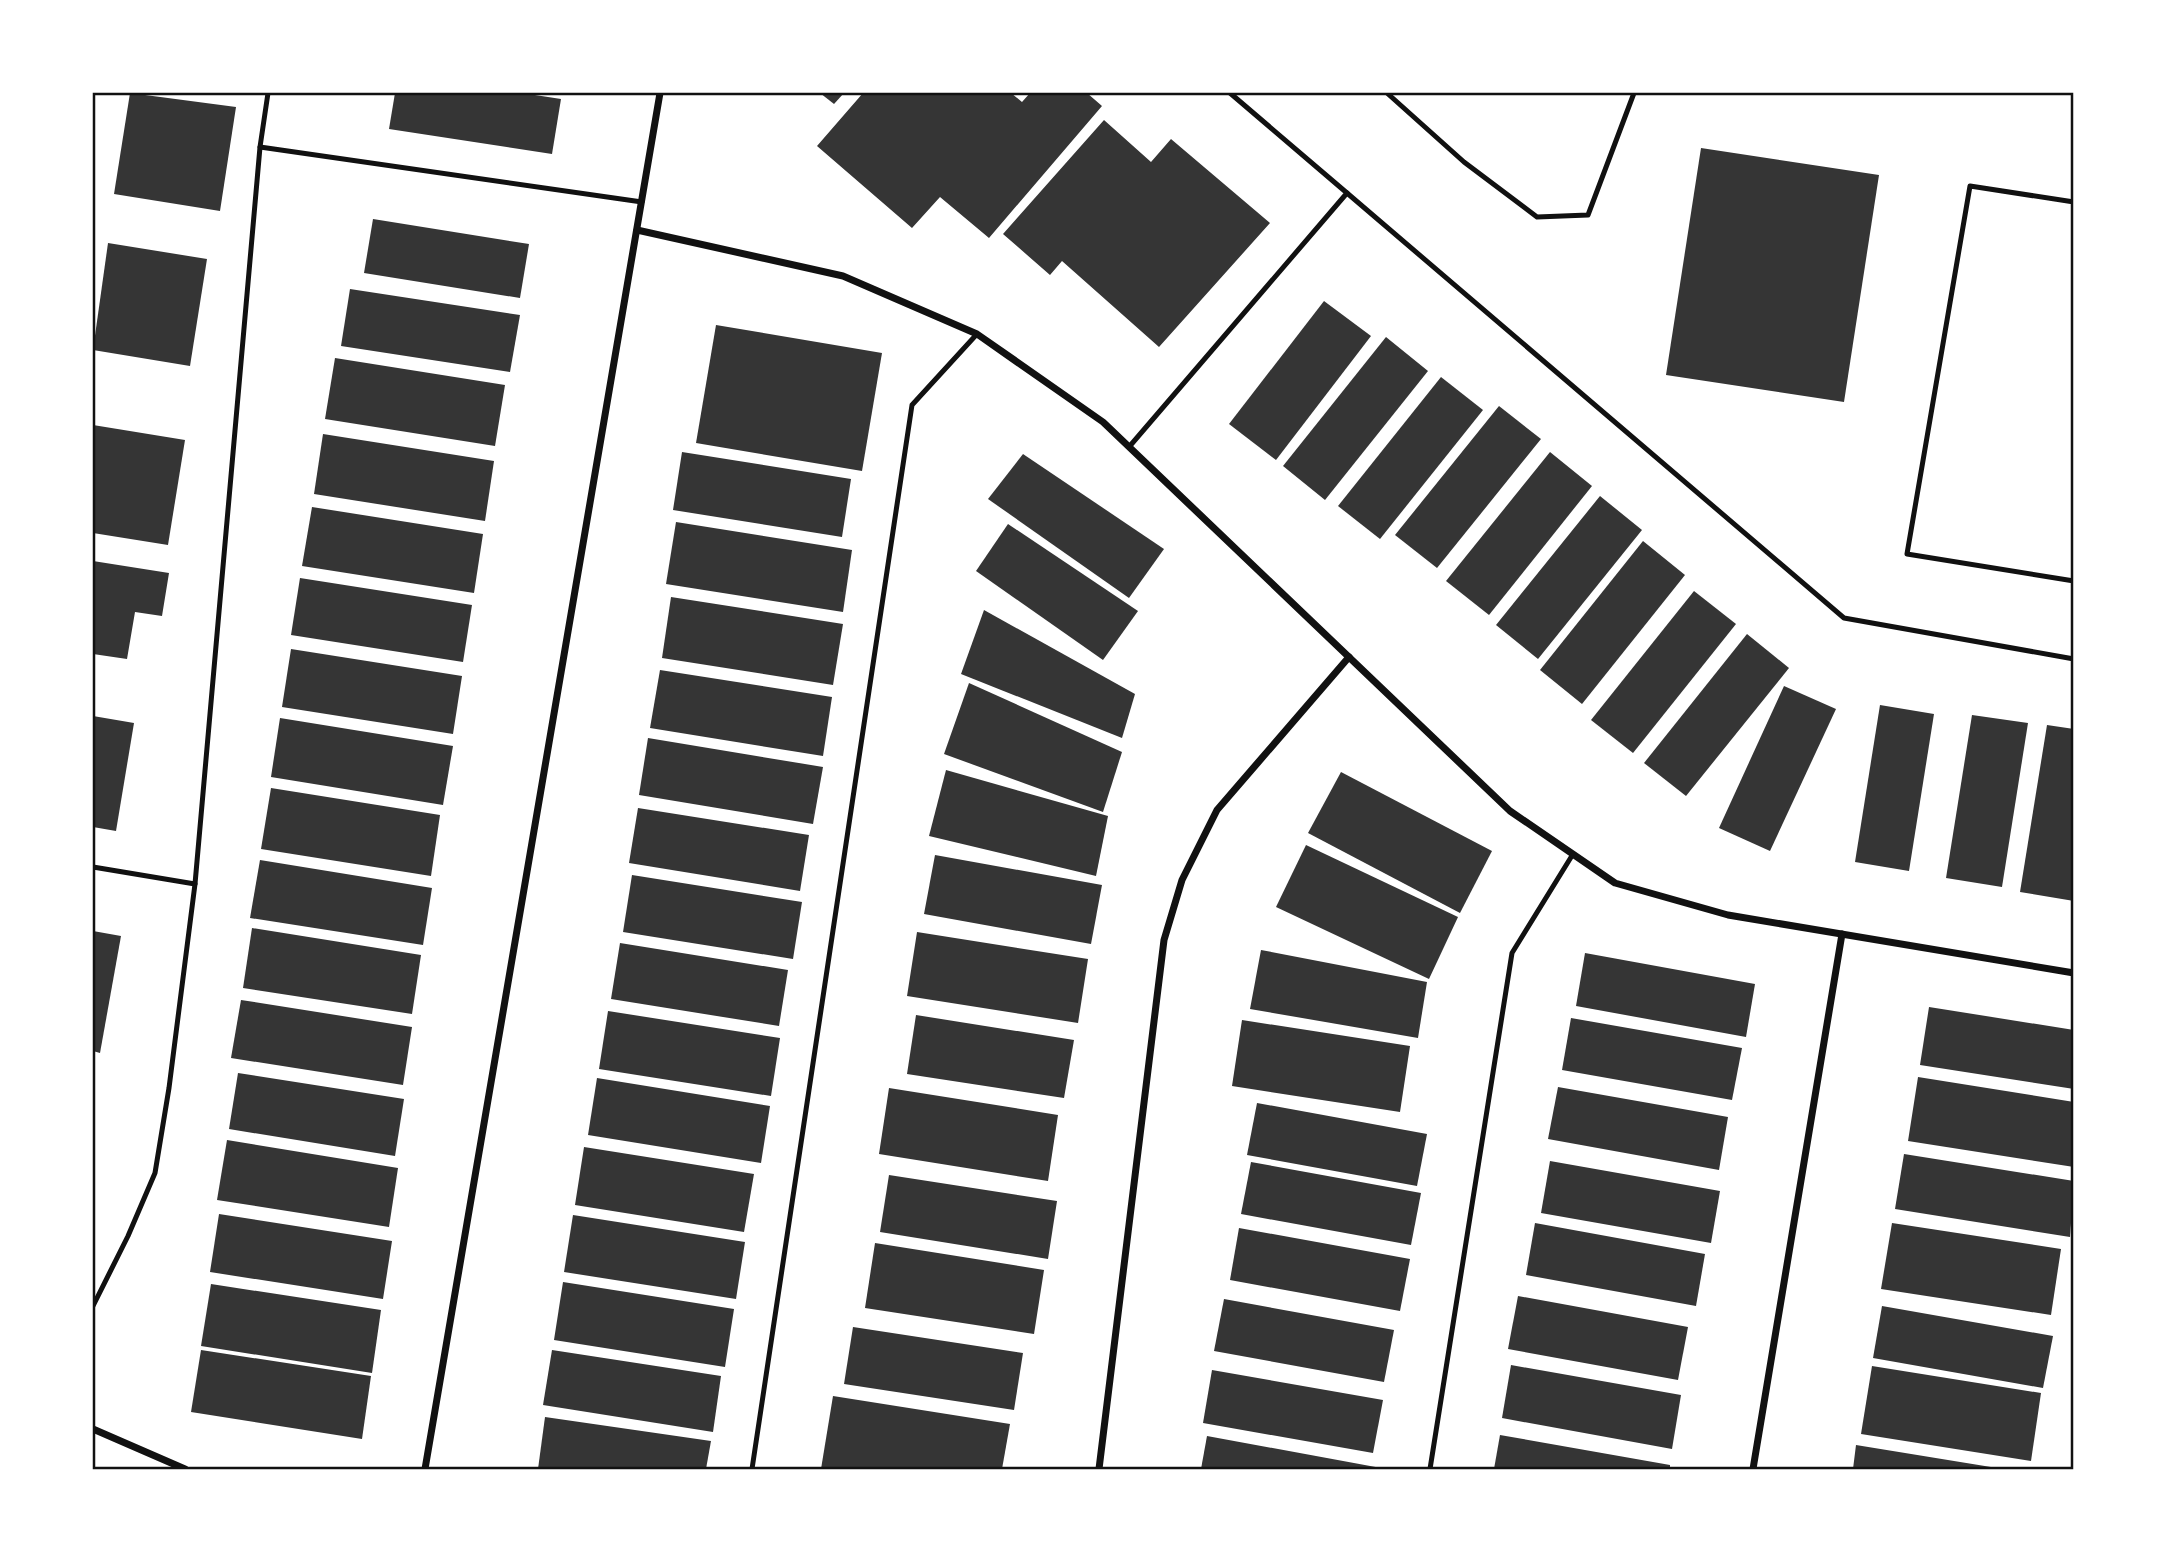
<svg xmlns="http://www.w3.org/2000/svg" width="2167" height="1562" viewBox="0 0 2167 1562" font-family="Montserrat,sans-serif">
<style>
.building{fill:#353535}
.lines{fill:none;stroke-linecap:round;stroke-linejoin:round}
.service{stroke:#111;stroke-width:5}
.minor{stroke:#111;stroke-width:7}
.neatline{fill:none;stroke:#111;stroke-width:2.5}
</style>
<rect width="100%" height="100%" fill="#fff"/>
<g class="building">
<path d="M 130,93 L 236,107 L 220,211 L 114,194 Z"/>
<path d="M 395,93 L 522,93 L 561,99 L 552,154 L 389,129 Z"/>
<path d="M 820,93 L 844,93 L 834,104 Z"/>
<path d="M 863,93 L 1011,93 L 1022,102 L 1030,93 L 1087,93 L 1102,106 L 989,238 L 940,197 L 912,228 L 817,146 Z"/>
<path d="M 1104,120 L 1151,162 L 1171,139 L 1270,223 L 1159,347 L 1062,261 L 1050,275 L 1003,234 Z"/>
<path d="M 1701,148 L 1879,175 L 1844,402 L 1666,375 Z"/>
<path d="M 373,219 L 529,244 L 520,298 L 364,273 Z"/>
<path d="M 108,243 L 207,259 L 190,366 L 93,350 Z"/>
<path d="M 350,289 L 520,315 L 510,372 L 341,346 Z"/>
<path d="M 1324,301 L 1371,336 L 1276,460 L 1229,424 Z"/>
<path d="M 716,325 L 882,353 L 862,471 L 696,443 Z"/>
<path d="M 1386,337 L 1428,371 L 1325,500 L 1283,466 Z"/>
<path d="M 335,358 L 505,385 L 495,446 L 325,419 Z"/>
<path d="M 1441,377 L 1483,410 L 1380,539 L 1338,506 Z"/>
<path d="M 1499,406 L 1541,439 L 1437,568 L 1395,535 Z"/>
<path d="M 93,425 L 185,440 L 168,545 L 93,533 Z"/>
<path d="M 323,434 L 494,461 L 485,521 L 314,494 Z"/>
<path d="M 682,452 L 851,479 L 842,537 L 673,510 Z"/>
<path d="M 1550,452 L 1592,486 L 1489,615 L 1446,581 Z"/>
<path d="M 1023,454 L 1164,549 L 1129,598 L 988,499 Z"/>
<path d="M 1600,496 L 1642,530 L 1538,659 L 1496,625 Z"/>
<path d="M 312,507 L 483,534 L 474,593 L 302,566 Z"/>
<path d="M 676,522 L 852,550 L 843,612 L 666,584 Z"/>
<path d="M 1008,524 L 1138,611 L 1103,660 L 976,571 Z"/>
<path d="M 1643,541 L 1685,575 L 1582,704 L 1540,670 Z"/>
<path d="M 93,561 L 169,573 L 162,616 L 135,612 L 127,659 L 93,654 Z"/>
<path d="M 300,578 L 472,605 L 463,662 L 291,635 Z"/>
<path d="M 1694,591 L 1736,624 L 1633,753 L 1591,720 Z"/>
<path d="M 671,597 L 843,624 L 833,685 L 662,658 Z"/>
<path d="M 984,610 L 1135,694 L 1122,738 L 961,674 Z"/>
<path d="M 1747,634 L 1789,668 L 1686,796 L 1644,763 Z"/>
<path d="M 291,649 L 462,676 L 453,734 L 282,707 Z"/>
<path d="M 660,670 L 832,697 L 823,756 L 650,728 Z"/>
<path d="M 969,683 L 1122,752 L 1103,812 L 944,754 Z"/>
<path d="M 1784,686 L 1836,709 L 1770,851 L 1719,828 Z"/>
<path d="M 1880,705 L 1934,714 L 1909,871 L 1855,862 Z"/>
<path d="M 1972,715 L 2028,723 L 2002,887 L 1946,878 Z"/>
<path d="M 93,716 L 134,723 L 116,831 L 93,827 Z"/>
<path d="M 280,718 L 453,746 L 443,805 L 271,777 Z"/>
<path d="M 2047,725 L 2074,729 L 2074,901 L 2020,892 Z"/>
<path d="M 648,738 L 823,767 L 813,824 L 639,795 Z"/>
<path d="M 946,770 L 1108,816 L 1096,876 L 929,836 Z"/>
<path d="M 1341,772 L 1492,851 L 1460,913 L 1308,833 Z"/>
<path d="M 271,788 L 440,815 L 431,876 L 261,849 Z"/>
<path d="M 638,808 L 809,835 L 800,891 L 629,863 Z"/>
<path d="M 1306,845 L 1458,917 L 1429,979 L 1276,907 Z"/>
<path d="M 935,855 L 1102,885 L 1091,944 L 924,914 Z"/>
<path d="M 260,860 L 432,888 L 423,945 L 250,918 Z"/>
<path d="M 632,875 L 802,902 L 793,959 L 623,932 Z"/>
<path d="M 252,928 L 421,955 L 412,1014 L 243,988 Z"/>
<path d="M 93,931 L 121,936 L 100,1053 L 93,1051 Z"/>
<path d="M 917,932 L 1088,959 L 1078,1023 L 907,996 Z"/>
<path d="M 620,943 L 788,970 L 779,1026 L 611,999 Z"/>
<path d="M 1261,950 L 1427,982 L 1418,1038 L 1250,1009 Z"/>
<path d="M 1585,953 L 1755,984 L 1746,1037 L 1576,1006 Z"/>
<path d="M 241,1000 L 412,1027 L 403,1085 L 231,1058 Z"/>
<path d="M 1929,1007 L 2074,1030 L 2074,1089 L 1920,1065 Z"/>
<path d="M 608,1011 L 780,1038 L 771,1096 L 599,1069 Z"/>
<path d="M 916,1015 L 1074,1040 L 1064,1098 L 907,1074 Z"/>
<path d="M 1571,1018 L 1742,1048 L 1732,1100 L 1562,1070 Z"/>
<path d="M 1242,1020 L 1410,1046 L 1400,1112 L 1232,1086 Z"/>
<path d="M 238,1073 L 404,1099 L 395,1156 L 229,1129 Z"/>
<path d="M 1918,1077 L 2074,1102 L 2074,1167 L 1908,1141 Z"/>
<path d="M 597,1078 L 770,1106 L 761,1163 L 588,1135 Z"/>
<path d="M 1558,1087 L 1728,1117 L 1719,1170 L 1548,1139 Z"/>
<path d="M 889,1088 L 1058,1115 L 1048,1181 L 879,1154 Z"/>
<path d="M 1257,1103 L 1427,1134 L 1417,1186 L 1247,1155 Z"/>
<path d="M 227,1140 L 398,1168 L 389,1227 L 217,1200 Z"/>
<path d="M 584,1147 L 754,1174 L 744,1232 L 575,1205 Z"/>
<path d="M 1904,1154 L 2074,1181 L 2070,1237 L 1895,1209 Z"/>
<path d="M 1550,1161 L 1720,1191 L 1711,1243 L 1541,1213 Z"/>
<path d="M 1251,1162 L 1421,1193 L 1411,1245 L 1241,1214 Z"/>
<path d="M 889,1175 L 1057,1201 L 1048,1259 L 880,1232 Z"/>
<path d="M 219,1214 L 392,1241 L 383,1299 L 210,1272 Z"/>
<path d="M 573,1215 L 745,1242 L 736,1299 L 564,1272 Z"/>
<path d="M 1535,1223 L 1705,1254 L 1696,1306 L 1526,1275 Z"/>
<path d="M 1892,1223 L 2061,1249 L 2051,1315 L 1881,1289 Z"/>
<path d="M 1239,1228 L 1410,1259 L 1400,1311 L 1230,1280 Z"/>
<path d="M 875,1243 L 1044,1270 L 1034,1334 L 865,1308 Z"/>
<path d="M 563,1282 L 734,1309 L 725,1367 L 554,1340 Z"/>
<path d="M 211,1284 L 381,1310 L 372,1373 L 201,1346 Z"/>
<path d="M 1518,1296 L 1688,1327 L 1678,1380 L 1508,1349 Z"/>
<path d="M 1224,1299 L 1394,1330 L 1384,1382 L 1214,1351 Z"/>
<path d="M 1882,1306 L 2053,1336 L 2043,1388 L 1873,1358 Z"/>
<path d="M 853,1327 L 1023,1353 L 1014,1410 L 844,1384 Z"/>
<path d="M 201,1350 L 371,1376 L 362,1439 L 191,1412 Z"/>
<path d="M 552,1350 L 721,1376 L 713,1432 L 543,1405 Z"/>
<path d="M 1511,1365 L 1681,1395 L 1672,1449 L 1502,1418 Z"/>
<path d="M 1872,1366 L 2041,1393 L 2031,1461 L 1861,1434 Z"/>
<path d="M 1212,1370 L 1383,1400 L 1373,1453 L 1203,1423 Z"/>
<path d="M 833,1396 L 1010,1424 L 1002,1469 L 821,1469 Z"/>
<path d="M 545,1417 L 711,1441 L 706,1469 L 538,1469 Z"/>
<path d="M 1500,1435 L 1670,1465 L 1670,1469 L 1494,1469 Z"/>
<path d="M 1207,1436 L 1381,1468 L 1381,1469 L 1201,1469 Z"/>
<path d="M 1856,1445 L 1997,1468 L 1997,1469 L 1853,1469 Z"/>
</g>
<g class="lines">
<g class="service">
<path d="M 1387,93 L 1464,162 L 1537,217 L 1588,215 L 1634,93"/>
<path d="M 260,147 L 642,202"/>
<path d="M 1347,193 L 1844,618 L 2074,659"/>
<path d="M 2074,202 L 1970,186 L 1907,554 L 2074,581"/>
<path d="M 1129,447 L 1347,193 L 1230,93"/>
<path d="M 93,867 L 195,884"/>
<path d="M 93,1306 L 128,1236 L 155,1173 L 169,1088 L 195,884 L 260,147 L 268,93"/>
<path d="M 752,1469 L 912,405 L 977,334"/>
<path d="M 1430,1469 L 1512,953 L 1573,854"/>
</g>
<g class="minor">
<path d="M 637,230 L 843,276 L 977,334 L 1103,422 L 1510,811 L 1615,883 L 1728,915 L 2074,973"/>
<path d="M 93,1429 L 185,1469"/>
<path d="M 425,1469 L 660,93"/>
<path d="M 1099,1469 L 1164,940 L 1182,880 L 1217,810 L 1349,657"/>
<path d="M 1753,1469 L 1842,934"/>
</g>
</g>
<rect width="2167" height="1562" fill="none" stroke="#ffffff" stroke-width="189"/>
<rect x="94" y="94" width="1978" height="1374" class="neatline"/>
</svg>
